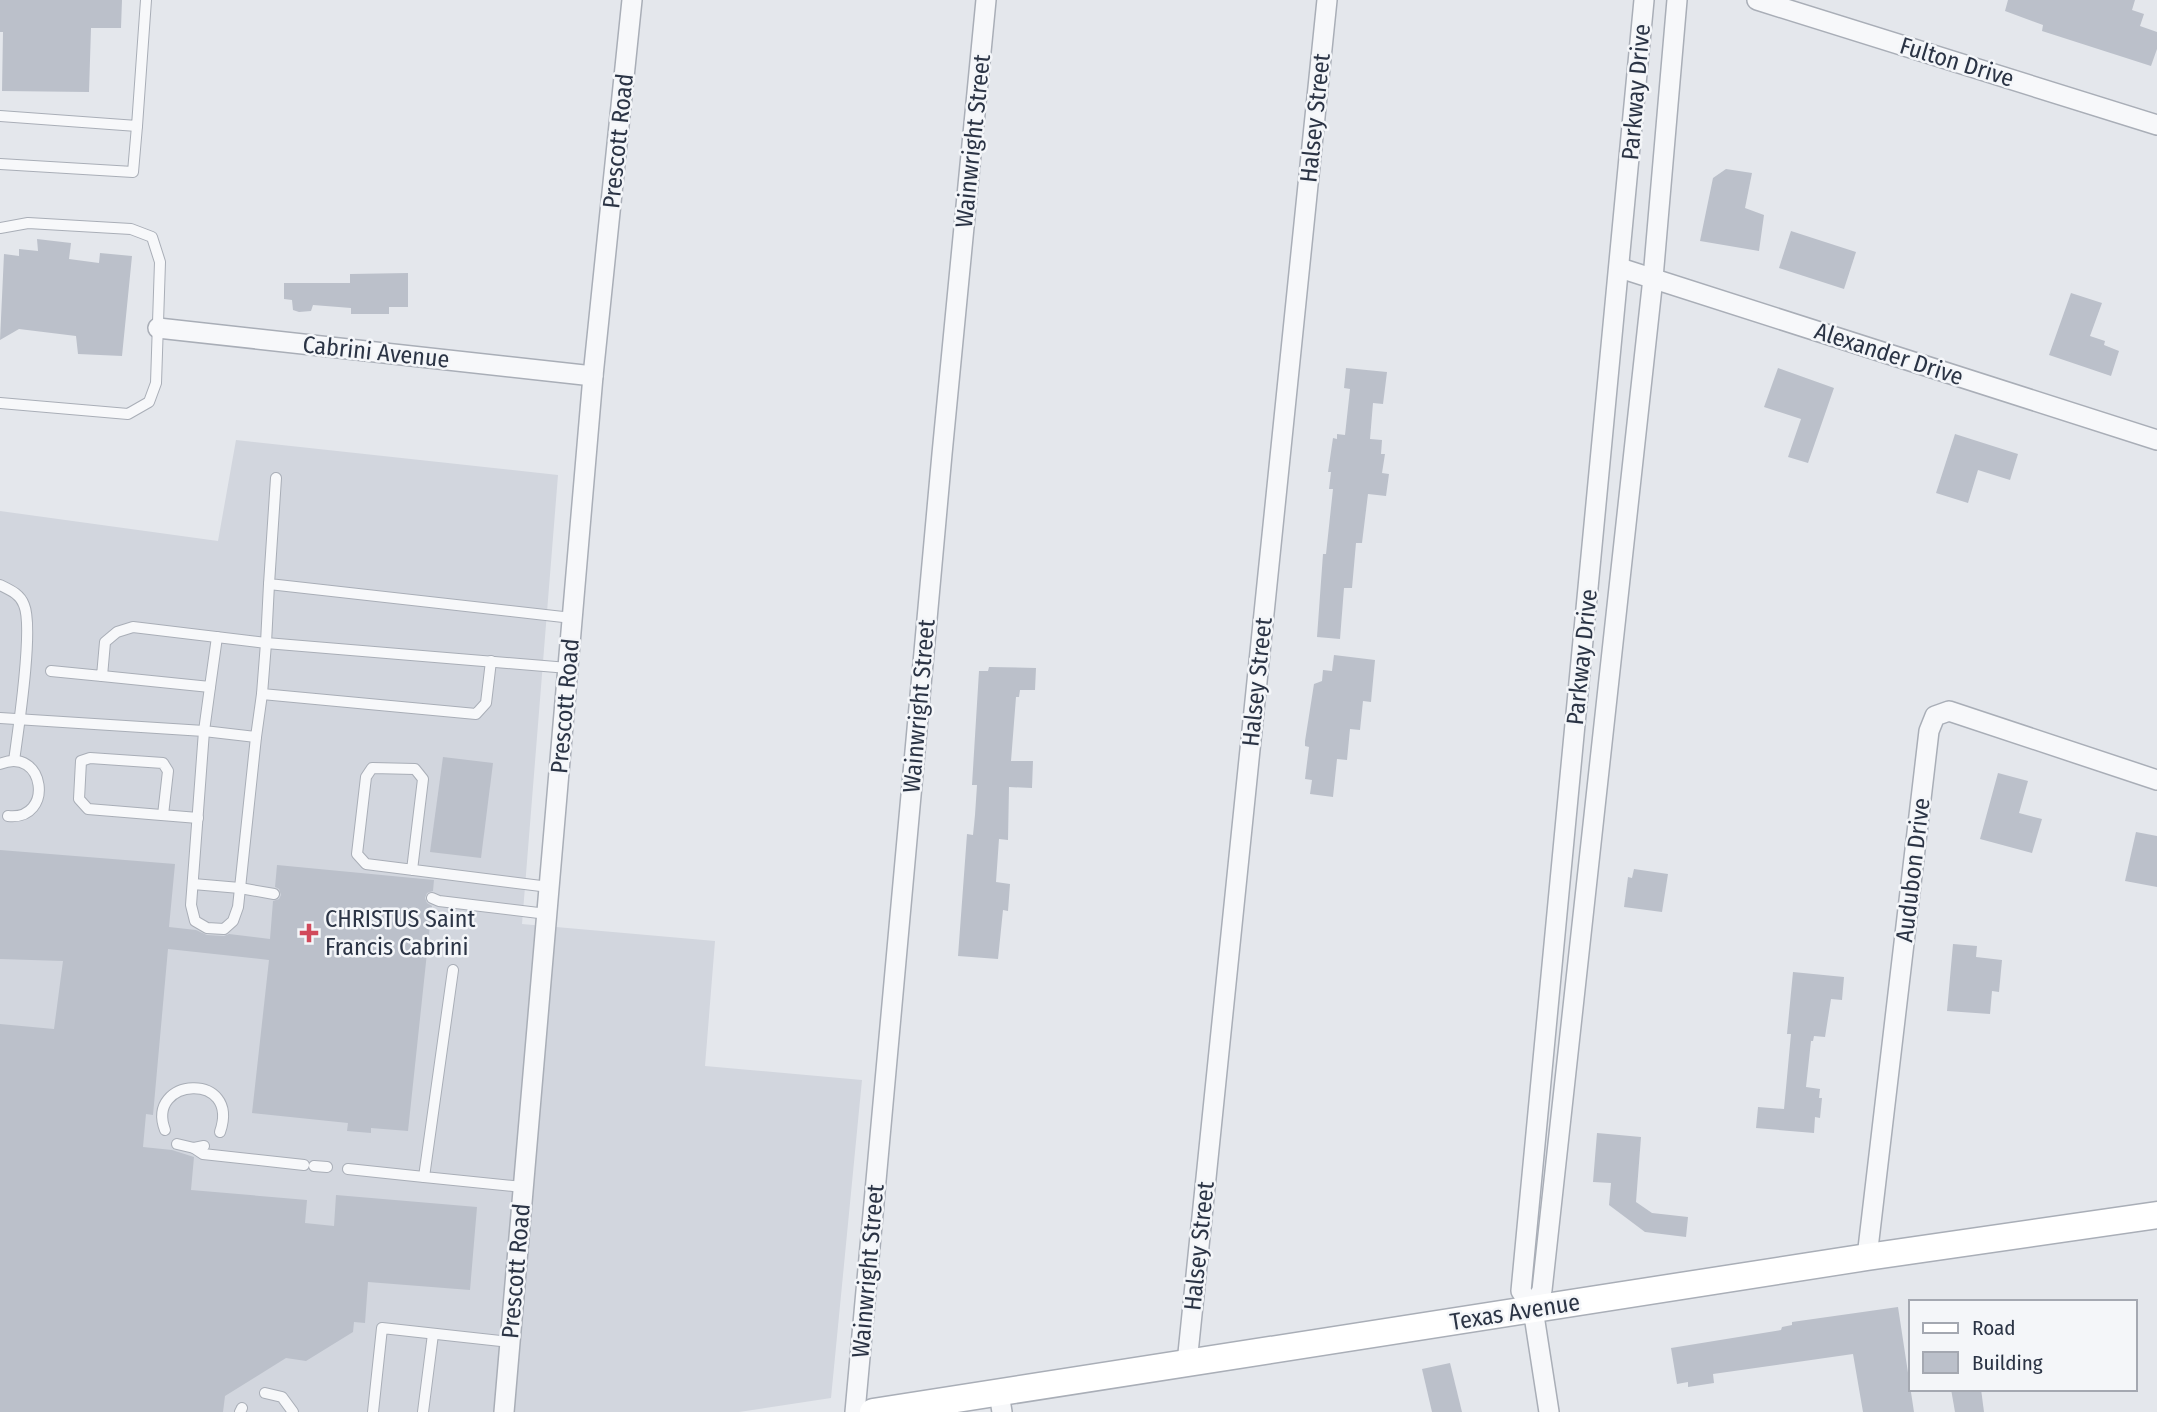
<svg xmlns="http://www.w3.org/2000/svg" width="2157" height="1412" viewBox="0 0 2157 1412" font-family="'Fira Sans Condensed',sans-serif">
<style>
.built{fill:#d2d6de}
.building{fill:#bbc0ca}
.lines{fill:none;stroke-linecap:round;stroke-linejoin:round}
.lane-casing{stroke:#a9aeb7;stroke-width:12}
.street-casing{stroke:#a9aeb7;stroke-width:22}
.secondary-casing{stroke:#a9aeb7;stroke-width:29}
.lane{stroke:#f7f8fa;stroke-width:10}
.street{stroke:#f7f8fa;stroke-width:19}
.secondary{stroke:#fff;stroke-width:26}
.poi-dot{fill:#d1495b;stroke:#f4f6f9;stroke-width:2.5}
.labels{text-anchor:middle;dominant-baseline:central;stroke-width:5;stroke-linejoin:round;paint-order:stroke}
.street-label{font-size:24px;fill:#2b3445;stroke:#f4f6f9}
.poi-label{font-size:24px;fill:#2b3445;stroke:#f4f6f9;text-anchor:start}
</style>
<rect width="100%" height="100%" fill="#e4e7ec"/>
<path class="built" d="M 236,440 L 558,475 L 522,924 L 715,941 L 705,1066 L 862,1080 L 831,1398 L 739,1412 L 0,1412 L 0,511 L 218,541 Z"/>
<g class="building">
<path d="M 0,0 L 122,0 L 121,28 L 91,28 L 89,92 L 2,91 L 3,32 L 0,32 Z"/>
<path d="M 2008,0 L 2135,0 L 2132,10 L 2144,14 L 2140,26 L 2157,32 L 2157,49 L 2151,66 L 2042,31 L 2043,25 L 2005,11 Z"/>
<path d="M 1726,169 L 1752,173 L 1745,208 L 1764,215 L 1759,251 L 1700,241 L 1713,178 Z"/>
<path d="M 1791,231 L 1856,252 L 1844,289 L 1779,268 Z"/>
<path d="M 37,239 L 71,243 L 69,259 L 99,263 L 100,253 L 132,256 L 122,356 L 78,354 L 76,336 L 19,329 L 0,340 L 4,254 L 19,256 L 19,249 L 38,251 Z"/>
<path d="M 408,273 L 408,307 L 389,307 L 389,314 L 351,314 L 351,308 L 313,305 L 311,311 L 299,312 L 293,310 L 292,300 L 284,299 L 284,283 L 350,283 L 350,274 Z"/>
<path d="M 2071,293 L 2102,303 L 2090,336 L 2105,341 L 2104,345 L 2119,351 L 2111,376 L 2049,355 Z"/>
<path d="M 1346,368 L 1387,372 L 1383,404 L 1373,403 L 1370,439 L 1382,440 L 1381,454 L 1385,454 L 1382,473 L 1389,474 L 1386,496 L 1368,494 L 1362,543 L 1356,543 L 1352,588 L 1344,588 L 1340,639 L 1317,637 L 1323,554 L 1326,554 L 1333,489 L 1329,489 L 1331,472 L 1328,472 L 1333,438 L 1337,439 L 1337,434 L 1345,435 L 1350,389 L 1344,388 Z"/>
<path d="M 1778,368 L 1834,388 L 1808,463 L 1788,457 L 1801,419 L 1764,407 Z"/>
<path d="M 1955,434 L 2018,454 L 2010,480 L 1978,470 L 1968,503 L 1936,493 Z"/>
<path d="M 1334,655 L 1375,660 L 1371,702 L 1363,701 L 1360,730 L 1350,729 L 1347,760 L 1337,759 L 1333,797 L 1310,794 L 1312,780 L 1305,779 L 1309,747 L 1305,746 L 1305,741 L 1314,684 L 1322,681 L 1323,670 L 1332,671 Z"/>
<path d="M 989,667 L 1036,668 L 1035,690 L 1020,690 L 1019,697 L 1016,697 L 1011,761 L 1033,761 L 1032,788 L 1009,787 L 1008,840 L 999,839 L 996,882 L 1010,884 L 1008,911 L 1003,910 L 998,959 L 958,956 L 967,834 L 973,835 L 975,815 L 977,785 L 972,785 L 979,671 L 988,671 Z"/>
<path d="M 443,757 L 493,763 L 481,858 L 430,852 Z"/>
<path d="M 1998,773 L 2028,781 L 2019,813 L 2042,819 L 2032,853 L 1980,839 Z"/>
<path d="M 2136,832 L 2157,836 L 2157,887 L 2125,881 Z"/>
<path d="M 0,850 L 175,864 L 169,927 L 196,930 L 207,935 L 224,936 L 229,934 L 270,939 L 273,901 L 279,899 L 281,895 L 279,889 L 275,887 L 277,865 L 434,880 L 433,891 L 427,893 L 425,898 L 427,903 L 432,906 L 408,1131 L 371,1128 L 371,1133 L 347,1131 L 348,1123 L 252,1113 L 269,960 L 168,949 L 153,1115 L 146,1114 L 143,1147 L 172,1150 L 194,1157 L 191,1190 L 307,1200 L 305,1223 L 334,1226 L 336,1195 L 477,1207 L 470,1290 L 368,1282 L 365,1323 L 354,1322 L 353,1332 L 306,1361 L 286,1358 L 225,1396 L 223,1412 L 0,1412 L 0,1024 L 54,1029 L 63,961 L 0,959 Z"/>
<path d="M 1634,869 L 1668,874 L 1662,912 L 1624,907 L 1628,877 L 1632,878 Z"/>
<path d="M 1953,944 L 1977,946 L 1976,957 L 2002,960 L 1999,992 L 1992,991 L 1990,1014 L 1947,1011 Z"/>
<path d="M 1793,972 L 1844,977 L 1842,1000 L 1831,999 L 1825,1037 L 1814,1036 L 1813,1041 L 1811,1041 L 1806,1087 L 1820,1089 L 1819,1098 L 1822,1098 L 1820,1118 L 1815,1117 L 1814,1133 L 1756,1128 L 1758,1107 L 1784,1109 L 1791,1034 L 1787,1034 Z"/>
<path d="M 1597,1133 L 1641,1137 L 1636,1202 L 1652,1213 L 1688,1217 L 1686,1237 L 1645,1232 L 1609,1205 L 1611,1183 L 1593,1182 Z"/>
<path d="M 1898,1307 L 1914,1412 L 1863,1412 L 1853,1354 L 1713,1374 L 1714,1383 L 1688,1387 L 1688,1382 L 1677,1384 L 1671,1348 L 1781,1330 L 1782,1327 L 1792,1325 L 1792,1322 Z"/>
<path d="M 1450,1363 L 1462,1412 L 1432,1412 L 1422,1369 Z"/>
<path d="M 1951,1389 L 1981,1389 L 1984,1412 L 1955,1412 Z"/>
</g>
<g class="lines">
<defs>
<g id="lane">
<path d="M 0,116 L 137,126 L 146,0"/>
<path d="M 0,164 L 133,172 L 137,126"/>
<path d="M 0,228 L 28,223 L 131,229 L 152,237 L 160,262 L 156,383 L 149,402 L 128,414 L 0,403"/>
<path d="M 276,478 L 269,584 L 572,618"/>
<path d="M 269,584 L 266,643 L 568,668"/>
<path d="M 0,585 C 10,590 20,594 24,605 C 34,628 18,731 14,761"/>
<path d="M 51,671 L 102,676 L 105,642 L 117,632 L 133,627 L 266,643 L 262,694 L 476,714 L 486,703 L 491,661"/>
<path d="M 102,676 L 210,687 L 217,637"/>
<path d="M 210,687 L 204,731 L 256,737 L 262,694"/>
<path d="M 0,718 L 204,731 L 191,905 L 195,921 L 207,928 L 224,929 L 233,921 L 238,907 L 256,737"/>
<path d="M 0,764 C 45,745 55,821 8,816"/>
<path d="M 163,815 L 168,771 L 163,763 L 90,758 L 81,761 L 79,799 L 88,809 L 198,818"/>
<path d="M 412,870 L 423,779 L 415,769 L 372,768 L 366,777 L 357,854 L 366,864 L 549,887"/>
<path d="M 193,884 L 240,888 L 274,894"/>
<path d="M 432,898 L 439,901 L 547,914"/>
<path d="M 453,970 L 424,1177 L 523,1187"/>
<path d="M 165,1130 C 145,1077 241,1071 220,1132"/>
<path d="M 177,1144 L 194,1148 L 204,1146"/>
<path d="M 194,1148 L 203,1154 L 304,1165"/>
<path d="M 314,1166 L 327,1167"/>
<path d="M 348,1169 L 424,1177"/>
<path d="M 265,1393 L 282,1397 L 293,1412"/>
<path d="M 240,1412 L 242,1408"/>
<path d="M 373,1412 L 382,1328 L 510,1342"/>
<path d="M 423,1412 L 433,1334"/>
</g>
<g id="street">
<path d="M 1757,0 L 2157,125"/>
<path d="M 1620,268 L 2157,440"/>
<path d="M 158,328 L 593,376"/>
<path d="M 1867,1257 L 1929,731 L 1935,716 L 1949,711 L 2157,780"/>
<path d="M 1533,1309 L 1542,1290 L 1653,278 L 1677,0"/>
<path d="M 1187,1363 L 1327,0"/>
<path d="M 999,1393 L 1002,1412"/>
<path d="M 504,1412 L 593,376 L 632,0"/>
<path d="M 855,1412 L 942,454 L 986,0"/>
<path d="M 1549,1412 L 1533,1309 L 1521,1291 L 1644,0"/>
</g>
<path id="secondary" d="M 873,1412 L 1867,1257 L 2157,1215"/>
</defs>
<use href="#lane" class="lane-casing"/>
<use href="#street" class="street-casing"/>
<use href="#secondary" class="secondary-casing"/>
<use href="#lane" class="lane"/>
<use href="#street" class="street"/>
<use href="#secondary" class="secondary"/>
</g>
<path class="poi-dot" d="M305.5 922.5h7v7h7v7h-7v7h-7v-7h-7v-7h7z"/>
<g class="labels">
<g class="street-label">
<text transform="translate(1957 62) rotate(17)">Fulton Drive</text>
<text transform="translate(1636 92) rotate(-85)">Parkway Drive</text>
<text transform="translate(1315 118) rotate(-84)">Halsey Street</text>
<text transform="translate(618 141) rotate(-84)">Prescott Road</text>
<text transform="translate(973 141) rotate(-84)">Wainwright Street</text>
<text transform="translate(376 352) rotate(6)">Cabrini Avenue</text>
<text transform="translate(1889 354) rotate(18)">Alexander Drive</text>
<text transform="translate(1582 657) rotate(-84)">Parkway Drive</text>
<text transform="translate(1257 682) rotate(-84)">Halsey Street</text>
<text transform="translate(565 706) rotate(-85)">Prescott Road</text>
<text transform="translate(919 706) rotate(-85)">Wainwright Street</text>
<text transform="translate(1913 870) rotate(-83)">Audubon Drive</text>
<text transform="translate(1199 1246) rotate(-84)">Halsey Street</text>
<text transform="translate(516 1271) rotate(-85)">Prescott Road</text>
<text transform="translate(868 1271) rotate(-85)">Wainwright Street</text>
<text transform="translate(1515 1312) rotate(-9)">Texas Avenue</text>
</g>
<g class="poi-label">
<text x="325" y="919">CHRISTUS Saint<tspan x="325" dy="28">Francis Cabrini</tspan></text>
</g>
</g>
<rect x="1909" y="1300" width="228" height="91" fill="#f4f6f9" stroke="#a4a8b1" stroke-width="2"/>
<rect x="1923" y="1323" width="35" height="10" fill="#ffffff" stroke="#a4a8b1" stroke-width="2"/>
<text x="1972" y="1335" font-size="21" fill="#2b3445">Road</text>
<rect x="1923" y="1352" width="35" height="21" fill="#bbc0ca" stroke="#a4a8b1" stroke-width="2"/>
<text x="1972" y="1370" font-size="21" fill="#2b3445">Building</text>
</svg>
